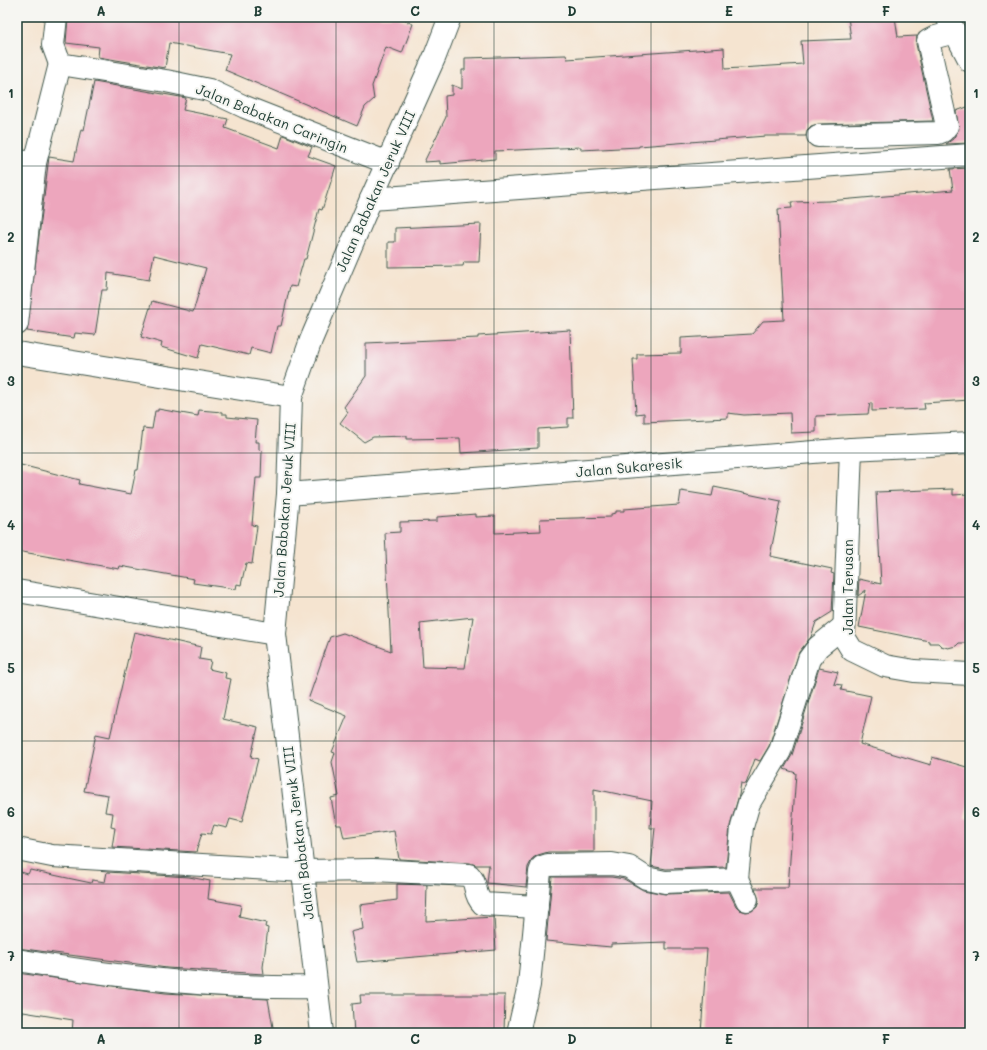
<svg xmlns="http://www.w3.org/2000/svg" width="987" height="1050" viewBox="0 0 987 1050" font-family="Mali,sans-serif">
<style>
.building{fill:#eda6bd;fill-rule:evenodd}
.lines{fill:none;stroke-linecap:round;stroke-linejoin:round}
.minor-casing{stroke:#3f564b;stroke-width:24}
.minor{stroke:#fff;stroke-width:22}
.grid{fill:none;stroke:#1f3d34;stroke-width:1;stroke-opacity:0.55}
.labels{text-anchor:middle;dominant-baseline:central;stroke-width:4;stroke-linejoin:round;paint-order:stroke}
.street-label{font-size:14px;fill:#1f3d34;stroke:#f6f6f2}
.neatline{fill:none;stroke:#1f3d34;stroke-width:1.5}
.grid-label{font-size:13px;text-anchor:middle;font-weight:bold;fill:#1f3d34}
</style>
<rect width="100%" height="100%" fill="#f6f6f2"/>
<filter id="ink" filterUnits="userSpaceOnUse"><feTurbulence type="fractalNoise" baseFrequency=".025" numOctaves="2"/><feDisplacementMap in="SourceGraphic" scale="8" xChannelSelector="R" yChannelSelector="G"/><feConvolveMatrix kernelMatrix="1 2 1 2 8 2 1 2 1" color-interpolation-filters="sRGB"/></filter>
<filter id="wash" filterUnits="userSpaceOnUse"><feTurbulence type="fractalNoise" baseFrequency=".012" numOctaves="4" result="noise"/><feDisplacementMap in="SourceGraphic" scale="16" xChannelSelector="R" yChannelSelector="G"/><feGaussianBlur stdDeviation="0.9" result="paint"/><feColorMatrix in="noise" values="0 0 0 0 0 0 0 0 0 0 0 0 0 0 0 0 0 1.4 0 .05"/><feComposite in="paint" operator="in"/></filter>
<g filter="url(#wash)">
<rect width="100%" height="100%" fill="#f5e4d0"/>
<g id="blocks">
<g class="building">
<path d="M 68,17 L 396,17 L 413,24 L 402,53 L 386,47 L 372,86 L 374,99 L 365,107 L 357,126 L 225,70 L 230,54 L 169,43 L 165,68 L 98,57 L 99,47 L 66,43 Z"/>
<path d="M 848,17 L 895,17 L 898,37 L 917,36 L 916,44 L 933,121 L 818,124 L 811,126 L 807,130 L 806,136 L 766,136 L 639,146 L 639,147 L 581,150 L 581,147 L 495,151 L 495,159 L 440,164 L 440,161 L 424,162 L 446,117 L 445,96 L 452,95 L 452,85 L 462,89 L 462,70 L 465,70 L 465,58 L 566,55 L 567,59 L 724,48 L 725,69 L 803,64 L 801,41 L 851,39 Z"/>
<path d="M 94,82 L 186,98 L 183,110 L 228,119 L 225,128 L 279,148 L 283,135 L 312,147 L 308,156 L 336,166 L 322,210 L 319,209 L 306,259 L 304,259 L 296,287 L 290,286 L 281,326 L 277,326 L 271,353 L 251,348 L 249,355 L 202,344 L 198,358 L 161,347 L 162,343 L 141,337 L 152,301 L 193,312 L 206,268 L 154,255 L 149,280 L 108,273 L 107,290 L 102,290 L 95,335 L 75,333 L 74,338 L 27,331 L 49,157 L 74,161 L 81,129 L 84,130 Z"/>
<path d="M 970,106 L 970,143 L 946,144 L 953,139 L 959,129 L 956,111 Z"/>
<path d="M 970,168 L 970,400 L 924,403 L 925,409 L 872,411 L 872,403 L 870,403 L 868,414 L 816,416 L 816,432 L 791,433 L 790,413 L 744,415 L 728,413 L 728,418 L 644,422 L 644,413 L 636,414 L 633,359 L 637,359 L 637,354 L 681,353 L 681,338 L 752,334 L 763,321 L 784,320 L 778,209 L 792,208 L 791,202 L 829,201 L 953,190 L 950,169 Z"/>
<path d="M 481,224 L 479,262 L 464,262 L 463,266 L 388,267 L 388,242 L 395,242 L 395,228 Z"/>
<path d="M 570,330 L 573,418 L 568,418 L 568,427 L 538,429 L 538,448 L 461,453 L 460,438 L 407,439 L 407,436 L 373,437 L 364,442 L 340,423 L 348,412 L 344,407 L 366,376 L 366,343 L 478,338 L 478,336 Z"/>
<path d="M 158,409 L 198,416 L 199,410 L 222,412 L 222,414 L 227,414 L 227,417 L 257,420 L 255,442 L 259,442 L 259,450 L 262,451 L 261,478 L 256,478 L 252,525 L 257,526 L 252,564 L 246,563 L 241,585 L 237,584 L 236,589 L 193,583 L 194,579 L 120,566 L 119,569 L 17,551 L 17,464 L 80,480 L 79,484 L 131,494 L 136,470 L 138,470 L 143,428 L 152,429 L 155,411 L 158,411 Z"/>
<path d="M 714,487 L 781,501 L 770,556 L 832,569 L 831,573 L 834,574 L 832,612 L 816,622 L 811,637 L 799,652 L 769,746 L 760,761 L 755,759 L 746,784 L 741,783 L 739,795 L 730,826 L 726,867 L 666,869 L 651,866 L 655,828 L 650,828 L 652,801 L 594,789 L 594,852 L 548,852 L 538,855 L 533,858 L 528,867 L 526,887 L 487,883 L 489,865 L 476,865 L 470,863 L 399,859 L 394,831 L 344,838 L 341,825 L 336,825 L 331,798 L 339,796 L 332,762 L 335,753 L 332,752 L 347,716 L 308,700 L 330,637 L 343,633 L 391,651 L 385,533 L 400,532 L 400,522 L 437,521 L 437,517 L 476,514 L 476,517 L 495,516 L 495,533 L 541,531 L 540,519 L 611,517 L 611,514 L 616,513 L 616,511 L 624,511 L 624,509 L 679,505 L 681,491 L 712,496 ZM 473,617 L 465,668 L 423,667 L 420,623 Z"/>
<path d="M 953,489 L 953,495 L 969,494 L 970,643 L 959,643 L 956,646 L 948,648 L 941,646 L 938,643 L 929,643 L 929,641 L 859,627 L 866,590 L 858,596 L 859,579 L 881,584 L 876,492 Z"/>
<path d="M 134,632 L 201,647 L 199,659 L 211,661 L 209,669 L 226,673 L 225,678 L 231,679 L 223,719 L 258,727 L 251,757 L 258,759 L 242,822 L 230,819 L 227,828 L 214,825 L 211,834 L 202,833 L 196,852 L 112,847 L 115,828 L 111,827 L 113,813 L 105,812 L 108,795 L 84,791 L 96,734 L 110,737 Z"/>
<path d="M 819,668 L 838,672 L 834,684 L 842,685 L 841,690 L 871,696 L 860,744 L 931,765 L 932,757 L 970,768 L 970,797 L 965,818 L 970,819 L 970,1033 L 701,1033 L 707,949 L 666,949 L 666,942 L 611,944 L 611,947 L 546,941 L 552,877 L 611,877 L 624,879 L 643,890 L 665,894 L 729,892 L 736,906 L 740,910 L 746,912 L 752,911 L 757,907 L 759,901 L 755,888 L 788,888 L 796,773 L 784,769 L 792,755 Z"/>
<path d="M 30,870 L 91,883 L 92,880 L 105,882 L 107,872 L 189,877 L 210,881 L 208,899 L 241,905 L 239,917 L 266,923 L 265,927 L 268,928 L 263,967 L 264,974 L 167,968 L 17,948 L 17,871 L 28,874 Z"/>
<path d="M 397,884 L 427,885 L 426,921 L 494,917 L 496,950 L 357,962 L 351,932 L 363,929 L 360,905 L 397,900 Z"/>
<path d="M 17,973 L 165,993 L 268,999 L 274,1033 L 72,1033 L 73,1020 L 17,1011 Z"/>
<path d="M 360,995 L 505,995 L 504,1033 L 354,1033 L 352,1004 L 361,1003 Z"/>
</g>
</g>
</g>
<g filter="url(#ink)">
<use href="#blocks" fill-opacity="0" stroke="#3f564b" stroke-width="1"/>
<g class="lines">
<defs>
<g id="minor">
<path d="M 56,17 L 53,45 L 60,64 L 166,81 L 209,90 L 245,107 L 388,163"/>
<path d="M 947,17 L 970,61"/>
<path d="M 818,136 L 938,133 L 943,131 L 947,126 L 928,41 L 936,37 L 955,32"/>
<path d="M 17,161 L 35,163"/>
<path d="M 371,199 L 970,155"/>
<path d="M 17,324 L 35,163 L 60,64"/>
<path d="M 17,353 L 291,397"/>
<path d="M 851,449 L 844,637 L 852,650 L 885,666 L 914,671 L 970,674"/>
<path d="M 288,494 L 851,449 L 970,443"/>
<path d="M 17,591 L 275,634"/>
<path d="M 17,849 L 52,856 L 303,871 L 373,870 L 469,875 C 479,885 472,893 483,904 L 537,907"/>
<path d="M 737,879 L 747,900"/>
<path d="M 17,960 C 116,977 216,989 316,987"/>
<path d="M 322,1033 L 275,634 L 288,494 L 291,397 L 311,340 L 371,199 L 435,56 L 450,17"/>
<path d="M 518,1033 L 529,985 L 540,872 L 542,867 L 548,865 L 612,864 L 629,867 L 646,878 L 665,882 L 737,879 L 742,827 L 749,803 L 780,751 L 809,659 L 818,647 L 844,626"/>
</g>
</defs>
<use href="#minor" class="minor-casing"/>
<use href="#minor" class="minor"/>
</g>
</g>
<path class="grid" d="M 179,17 L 179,1033M 336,17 L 336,1033M 494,17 L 494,1033M 651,17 L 651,1033M 808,17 L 808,1033M 17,166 L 970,166M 17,309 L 970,309M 17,453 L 970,453M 17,597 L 970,597M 17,741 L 970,741M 17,884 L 970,884"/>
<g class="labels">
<g class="street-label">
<text transform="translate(272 118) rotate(22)">Jalan Babakan Caringin</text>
<text transform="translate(375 191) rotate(-66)">Jalan Babakan Jeruk VIII</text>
<text transform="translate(629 467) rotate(-5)">Jalan Sukaresik</text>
<text transform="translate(284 510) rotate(-86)">Jalan Babakan Jeruk VIII</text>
<text transform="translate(847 587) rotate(-90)">Jalan Terusan</text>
<text transform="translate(298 833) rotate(-97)">Jalan Babakan Jeruk VIII</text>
</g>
</g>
<rect width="987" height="1050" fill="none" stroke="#f6f6f2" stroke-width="44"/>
<rect x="22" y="22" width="943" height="1006" class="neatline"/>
<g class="grid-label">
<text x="101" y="16">A</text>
<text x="258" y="16">B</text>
<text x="415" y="16">C</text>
<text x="572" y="16">D</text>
<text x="729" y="16">E</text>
<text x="886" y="16">F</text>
<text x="11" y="98">1</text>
<text x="976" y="98">1</text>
<text x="11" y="242">2</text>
<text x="976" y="242">2</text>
<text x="11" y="386">3</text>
<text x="976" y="386">3</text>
<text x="11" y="530">4</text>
<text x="976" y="530">4</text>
<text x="11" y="673">5</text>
<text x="976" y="673">5</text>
<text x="11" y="817">6</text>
<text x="976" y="817">6</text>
<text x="11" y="961">7</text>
<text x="976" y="961">7</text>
<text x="101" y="1044">A</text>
<text x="258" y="1044">B</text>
<text x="415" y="1044">C</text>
<text x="572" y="1044">D</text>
<text x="729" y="1044">E</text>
<text x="886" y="1044">F</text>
</g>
</svg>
